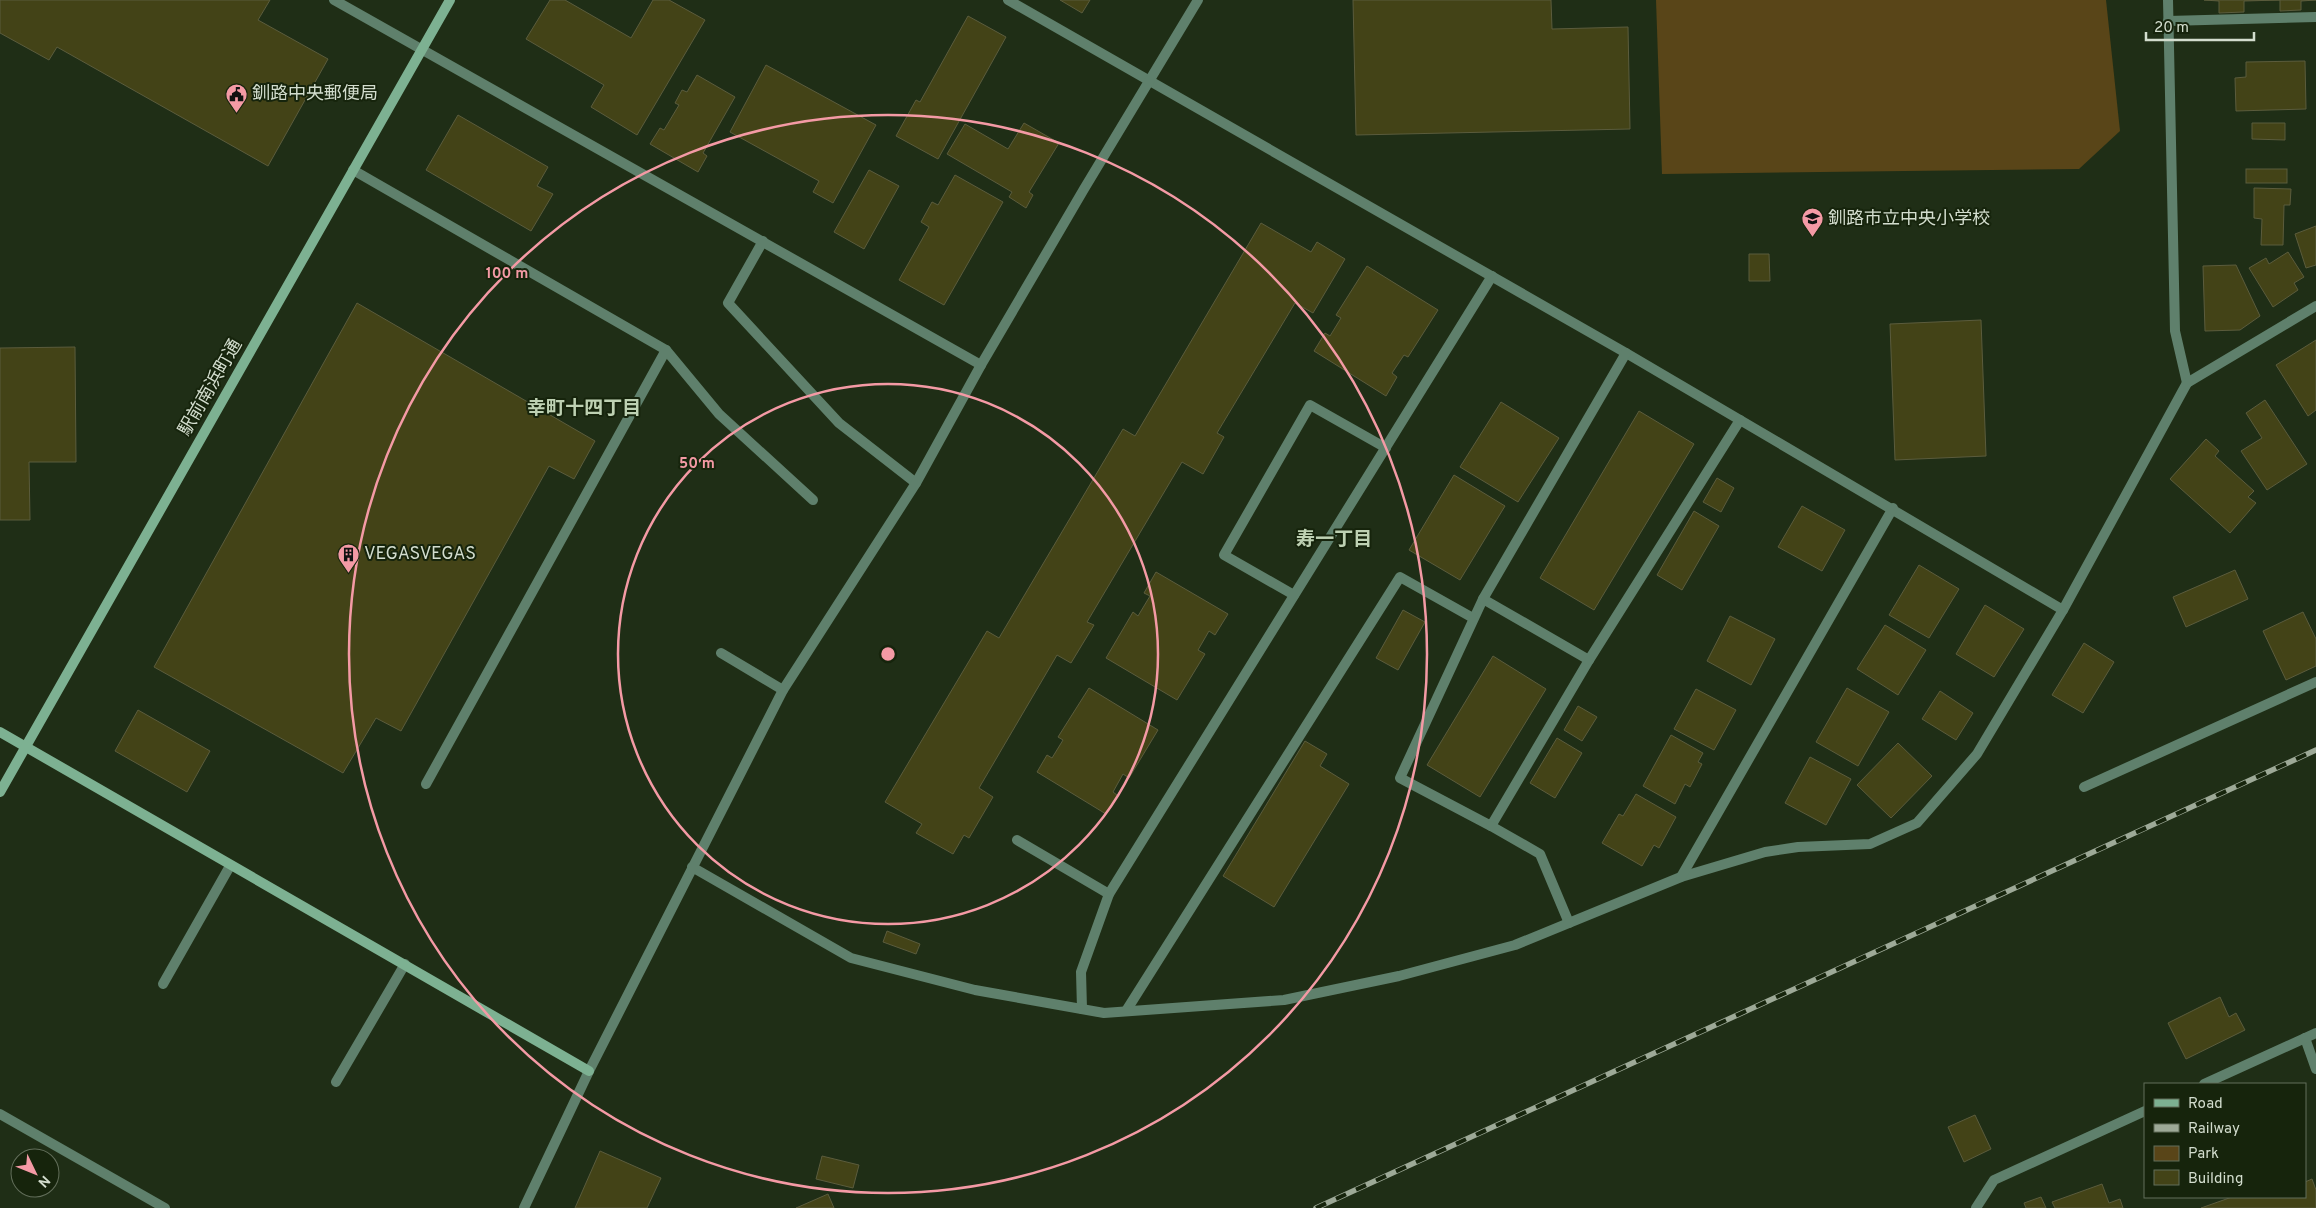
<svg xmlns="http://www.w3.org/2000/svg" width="2316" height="1208" viewBox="0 0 2316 1208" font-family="Overpass,'Noto Sans JP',sans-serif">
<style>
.green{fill:#594518}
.building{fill:#434317;stroke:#5b5c3d}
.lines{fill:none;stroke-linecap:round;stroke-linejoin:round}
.lane{stroke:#5f806c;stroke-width:10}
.street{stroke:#5f806c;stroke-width:10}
.secondary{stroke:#7db192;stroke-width:10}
.rail-casing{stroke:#9da997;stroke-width:5.5}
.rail{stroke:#16240c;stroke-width:4;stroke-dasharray:11;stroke-linecap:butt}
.ring{fill:none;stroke:#f49aa5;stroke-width:2.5}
.labels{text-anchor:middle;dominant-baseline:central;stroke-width:4;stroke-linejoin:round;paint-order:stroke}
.poi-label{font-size:18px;fill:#d3ddce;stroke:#16240c;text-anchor:start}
.street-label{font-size:18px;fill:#d3ddce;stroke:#16240c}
.neighbourhood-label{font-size:19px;font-weight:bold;fill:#bed1b3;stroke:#16240c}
.centre{fill:#f49aa5;stroke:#16240c;stroke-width:2.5}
.ring-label{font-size:15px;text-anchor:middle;font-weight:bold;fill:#f49aa5;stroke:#16240c;stroke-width:4;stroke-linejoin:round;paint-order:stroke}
</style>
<rect width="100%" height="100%" fill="#1f2e16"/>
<path class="green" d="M 1656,0 L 2106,0 L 2120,131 L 2079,169 L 1662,174 Z"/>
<g class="building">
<path d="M 0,0 L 270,0 L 258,20 L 328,59 L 268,166 L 57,47 L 49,60 L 0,33 Z"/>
<path d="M 550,0 L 565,0 L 631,38 L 653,0 L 669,0 L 705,20 L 637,135 L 591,107 L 604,85 L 526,39 Z"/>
<path d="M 1060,0 L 1090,0 L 1082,13 Z"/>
<path d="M 1353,0 L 1551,0 L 1552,29 L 1628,27 L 1630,129 L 1356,135 Z"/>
<path d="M 2204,0 L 2316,0 L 2301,1 L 2301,10 L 2280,11 L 2280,0 L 2244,1 L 2244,12 L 2219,13 L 2219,1 Z"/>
<path d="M 968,16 L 1006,37 L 938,159 L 896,136 L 916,100 L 920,102 Z"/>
<path d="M 2305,61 L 2306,109 L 2236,111 L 2235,78 L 2246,77 L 2246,62 Z"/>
<path d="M 766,65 L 876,125 L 833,203 L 813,192 L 819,181 L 730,132 Z"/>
<path d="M 697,75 L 735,97 L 703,153 L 707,156 L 698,172 L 650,144 L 660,128 L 664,130 L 679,105 L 675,103 L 682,90 L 687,92 Z"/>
<path d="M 458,115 L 548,167 L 537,186 L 553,194 L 531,231 L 426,170 Z"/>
<path d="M 1024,123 L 1059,143 L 1029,192 L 1033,195 L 1026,208 L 1009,197 L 1012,192 L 947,154 L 965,124 L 1008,149 Z"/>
<path d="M 2252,123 L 2285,123 L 2285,140 L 2252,139 Z"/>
<rect x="2246" y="169" width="41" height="14"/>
<path d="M 869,170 L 899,186 L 864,249 L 834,232 Z"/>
<path d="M 955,175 L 1003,202 L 944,305 L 899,280 L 929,227 L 921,222 L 932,202 L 938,205 Z"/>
<path d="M 2254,188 L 2291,189 L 2290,205 L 2284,205 L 2283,245 L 2261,245 L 2262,219 L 2254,218 Z"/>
<path d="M 1261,223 L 1311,252 L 1317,242 L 1345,259 L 1313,313 L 1295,303 L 1217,433 L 1224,437 L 1203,474 L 1182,462 L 1087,622 L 1094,625 L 1071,663 L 1057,655 L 979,788 L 993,797 L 969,838 L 964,835 L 953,854 L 916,833 L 922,824 L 885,802 L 987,631 L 999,638 L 1123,429 L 1135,436 Z"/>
<path d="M 2316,226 L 2316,265 L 2306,268 L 2295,234 Z"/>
<path d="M 2288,252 L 2304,277 L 2294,283 L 2298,290 L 2273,307 L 2249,268 L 2266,258 L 2269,264 Z"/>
<path d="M 1749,254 L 1769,254 L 1770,281 L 1749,281 Z"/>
<path d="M 2236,265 L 2260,316 L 2240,330 L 2205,331 L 2203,266 Z"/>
<path d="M 1367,266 L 1438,310 L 1408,357 L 1404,355 L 1392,373 L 1397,377 L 1386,396 L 1314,351 L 1325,333 L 1330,336 L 1341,318 L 1336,315 Z"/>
<path d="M 357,303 L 595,441 L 574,479 L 549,466 L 401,731 L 376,718 L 343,773 L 154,667 Z"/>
<path d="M 1981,320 L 1986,456 L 1895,460 L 1890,324 Z"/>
<path d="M 2316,340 L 2316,410 L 2308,416 L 2276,365 Z"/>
<path d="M 75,347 L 76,462 L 29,462 L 30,520 L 0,520 L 0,348 Z"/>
<path d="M 2265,400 L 2307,464 L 2267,490 L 2241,451 L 2262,438 L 2246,413 Z"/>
<path d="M 1501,402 L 1559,438 L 1518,502 L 1460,467 Z"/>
<path d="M 1639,411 L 1694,444 L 1594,610 L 1540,578 Z"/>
<path d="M 2206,439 L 2219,451 L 2215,456 L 2254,491 L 2248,497 L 2256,503 L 2230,533 L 2170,479 Z"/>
<path d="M 1454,475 L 1505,506 L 1460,580 L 1409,550 Z"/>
<path d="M 1717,478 L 1734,488 L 1721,512 L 1703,502 Z"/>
<path d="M 1802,506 L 1845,530 L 1822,571 L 1778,547 Z"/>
<path d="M 1694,511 L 1719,526 L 1682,590 L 1657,575 Z"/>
<path d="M 1919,565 L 1959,589 L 1929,638 L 1889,615 Z"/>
<path d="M 2235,570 L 2248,599 L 2186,627 L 2173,597 Z"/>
<path d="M 1156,572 L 1228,614 L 1215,635 L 1209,631 L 1198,650 L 1205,654 L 1177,700 L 1106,658 L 1133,612 L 1138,616 L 1150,596 L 1144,593 Z"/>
<path d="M 1985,605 L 2024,629 L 1994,677 L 1956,654 Z"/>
<path d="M 1403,610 L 1425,622 L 1398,670 L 1376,658 Z"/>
<path d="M 2303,612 L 2316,639 L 2316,666 L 2286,680 L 2263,631 Z"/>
<path d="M 1730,616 L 1775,639 L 1751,685 L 1707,661 Z"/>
<path d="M 1885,625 L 1926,650 L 1898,695 L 1857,669 Z"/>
<path d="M 2084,643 L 2114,662 L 2083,713 L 2052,695 Z"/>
<path d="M 1493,656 L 1546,689 L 1480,797 L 1427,765 Z"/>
<path d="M 1089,688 L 1158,730 L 1129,778 L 1123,774 L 1113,792 L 1117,795 L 1106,814 L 1037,772 L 1047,755 L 1052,758 L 1063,740 L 1058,737 Z"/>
<path d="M 1847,688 L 1889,712 L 1858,766 L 1816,742 Z"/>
<path d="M 1696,689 L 1736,710 L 1714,750 L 1674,729 Z"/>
<path d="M 1940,691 L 1973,713 L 1956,740 L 1922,719 Z"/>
<path d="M 1578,706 L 1597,717 L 1582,741 L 1564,730 Z"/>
<path d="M 138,710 L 210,751 L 187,792 L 115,751 Z"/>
<path d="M 1671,735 L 1703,753 L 1698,762 L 1702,764 L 1690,787 L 1685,784 L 1675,804 L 1643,786 Z"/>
<path d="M 1557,738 L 1582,753 L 1555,798 L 1530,783 Z"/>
<path d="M 1305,741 L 1327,754 L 1320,766 L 1349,784 L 1274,907 L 1223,876 Z"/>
<path d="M 1898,743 L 1932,776 L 1891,818 L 1857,785 Z"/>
<path d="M 1810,757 L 1851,779 L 1826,825 L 1785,803 Z"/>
<path d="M 1636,794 L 1676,817 L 1659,848 L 1654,845 L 1642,866 L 1602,843 L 1619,814 L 1623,816 Z"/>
<path d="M 887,931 L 920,944 L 916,954 L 883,942 Z"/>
<path d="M 2220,997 L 2229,1017 L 2236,1013 L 2245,1030 L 2186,1059 L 2168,1023 Z"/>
<path d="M 1975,1115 L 1991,1149 L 1964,1162 L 1948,1127 Z"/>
<path d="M 600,1151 L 661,1178 L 647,1208 L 575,1208 Z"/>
<path d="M 822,1156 L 859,1165 L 853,1188 L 816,1179 Z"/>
<path d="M 2312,1179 L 2316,1190 L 2316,1208 L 2201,1208 L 2232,1197 L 2305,1197 L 2305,1182 Z"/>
<path d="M 2102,1184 L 2109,1203 L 2120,1199 L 2123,1208 L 2055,1208 L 2052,1202 Z"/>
<path d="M 828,1194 L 834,1208 L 796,1208 Z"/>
<path d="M 2041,1197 L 2046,1208 L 2026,1208 L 2024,1203 Z"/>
</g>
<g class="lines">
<g class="lane">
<path d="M 2168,21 L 2316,17"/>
<path d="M 353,170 L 666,350 L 719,414 L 813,500"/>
<path d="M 763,241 L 728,303 L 839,423 L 916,483"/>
<path d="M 1294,595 L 1224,555 L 1310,405 L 1386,448"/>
<path d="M 1483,599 L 1400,778 L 1491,826 L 1589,660 L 1740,420"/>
<path d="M 721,653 L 783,690"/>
<path d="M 426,784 L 666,350"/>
<path d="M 2084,787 L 2316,682"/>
<path d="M 1491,826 L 1540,854 L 1569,923"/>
<path d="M 1017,840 L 1109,894"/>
<path d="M 163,984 L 230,866"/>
<path d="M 1082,1009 L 1081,972 L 1109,894 L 1492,276"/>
<path d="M 1126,1011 L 1400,577 L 1473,618"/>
<path d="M 336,1082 L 405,964"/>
</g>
<g class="street">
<path d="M 334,0 L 981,365"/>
<path d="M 1008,0 L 1626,353 L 2063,610"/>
<path d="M 2168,0 L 2175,331 L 2187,383"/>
<path d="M 1589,660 L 1483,599 L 1626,353"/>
<path d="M 692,867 L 851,958 L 975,990 L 1104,1013 L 1284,1000 L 1399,976 L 1515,945 L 1681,877 L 1765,852 L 1798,847 L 1870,844 L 1917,823 L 1977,754 L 2063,610 L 2187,383 L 2316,306"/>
<path d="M 1681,877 L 1893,508"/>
<path d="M 2305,1038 L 2316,1069"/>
<path d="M 2204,1084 L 2316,1033"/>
<path d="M 0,1114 L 165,1208"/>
<path d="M 524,1208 L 589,1071 L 783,690 L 916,483 L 981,365 L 1084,189 L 1198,0"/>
<path d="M 1976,1208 L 1994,1180 L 2145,1111"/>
</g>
<g class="secondary">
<path d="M 0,732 L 589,1071"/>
<path d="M 0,792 L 450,0"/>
</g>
<defs>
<path id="rail" d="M 1316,1208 L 2316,750"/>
</defs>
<use href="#rail" class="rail-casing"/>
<use href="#rail" class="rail"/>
</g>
<g class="ring">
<circle cx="888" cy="654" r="270"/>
<circle cx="888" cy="654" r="539"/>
</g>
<defs>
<symbol id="civic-pin" viewBox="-11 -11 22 30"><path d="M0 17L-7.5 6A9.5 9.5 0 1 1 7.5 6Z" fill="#f49aa5" stroke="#16240c"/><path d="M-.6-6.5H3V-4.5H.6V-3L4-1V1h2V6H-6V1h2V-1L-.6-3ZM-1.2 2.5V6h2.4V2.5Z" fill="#111"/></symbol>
<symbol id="school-pin" viewBox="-11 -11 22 30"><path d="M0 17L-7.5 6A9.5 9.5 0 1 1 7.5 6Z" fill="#f49aa5" stroke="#16240c"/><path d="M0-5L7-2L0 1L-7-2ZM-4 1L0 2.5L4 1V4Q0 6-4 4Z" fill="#111"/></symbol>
<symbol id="building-pin" viewBox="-11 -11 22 30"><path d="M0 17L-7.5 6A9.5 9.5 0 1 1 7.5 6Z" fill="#f49aa5" stroke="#16240c"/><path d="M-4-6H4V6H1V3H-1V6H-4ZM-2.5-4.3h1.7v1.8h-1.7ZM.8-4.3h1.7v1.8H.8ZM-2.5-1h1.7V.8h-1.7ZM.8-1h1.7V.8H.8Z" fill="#111"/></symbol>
</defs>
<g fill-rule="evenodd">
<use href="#civic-pin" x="224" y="82" width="25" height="34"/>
<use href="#school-pin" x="1800" y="206" width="25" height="34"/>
<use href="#building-pin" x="336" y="542" width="25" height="34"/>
</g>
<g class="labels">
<g class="poi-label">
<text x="252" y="94">釧路中央郵便局</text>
<text x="1828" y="219">釧路市立中央小学校</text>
<text x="364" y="554">VEGASVEGAS</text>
</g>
<g class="street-label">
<text transform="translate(211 388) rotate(-60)">駅前南浜町通</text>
</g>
<g class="neighbourhood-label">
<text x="584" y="409">幸町十四丁目</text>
<text x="1334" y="540">寿一丁目</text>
</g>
</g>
<circle cx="888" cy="654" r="8" class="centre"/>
<g class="ring-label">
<text x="507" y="278">100 m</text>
<text x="697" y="468">50 m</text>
</g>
<rect x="2144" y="1083" width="162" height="115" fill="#16240c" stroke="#626e5a"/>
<rect x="2154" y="1099" width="25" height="8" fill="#7db192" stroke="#626e5a"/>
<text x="2188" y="1108" font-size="15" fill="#d3ddce">Road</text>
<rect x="2154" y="1124" width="25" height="8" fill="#9da997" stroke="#626e5a"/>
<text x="2188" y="1133" font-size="15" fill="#d3ddce">Railway</text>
<rect x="2154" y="1146" width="25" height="15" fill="#594518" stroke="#626e5a"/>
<text x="2188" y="1158" font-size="15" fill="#d3ddce">Park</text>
<rect x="2154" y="1170" width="25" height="15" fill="#434317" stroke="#626e5a"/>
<text x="2188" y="1183" font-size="15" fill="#d3ddce">Building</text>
<g transform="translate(35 1173) rotate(133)"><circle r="24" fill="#16240c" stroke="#626e5a"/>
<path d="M0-4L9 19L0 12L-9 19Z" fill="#f49aa5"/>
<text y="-8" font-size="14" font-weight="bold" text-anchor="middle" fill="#d3ddce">N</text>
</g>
<path d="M2146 32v8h108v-8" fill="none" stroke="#d3ddce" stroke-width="2.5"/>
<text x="2154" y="32" font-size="15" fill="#d3ddce" stroke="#16240c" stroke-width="4" paint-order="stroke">20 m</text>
</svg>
